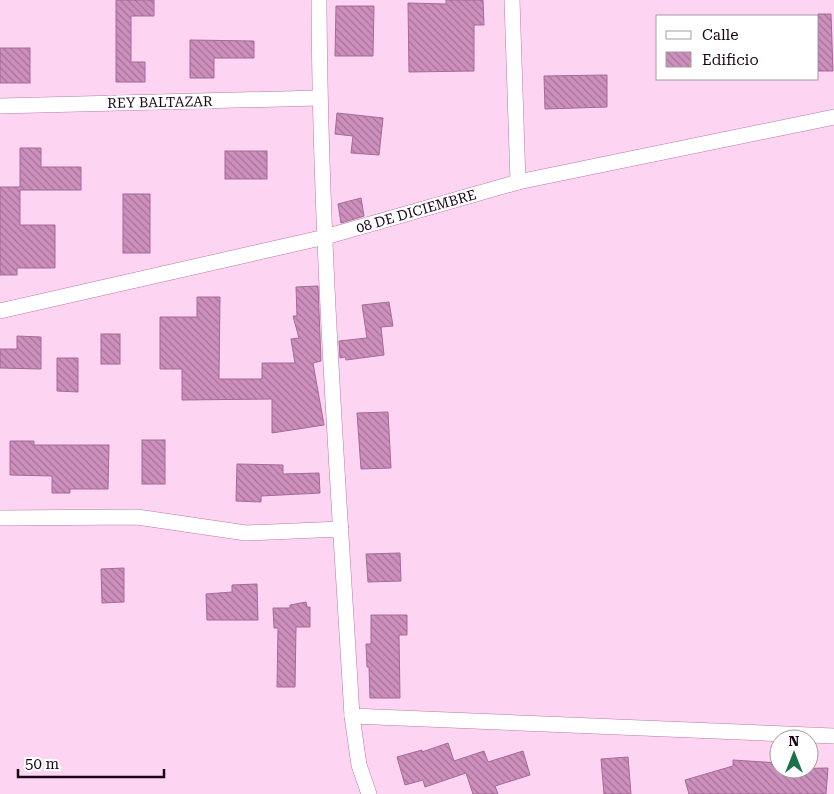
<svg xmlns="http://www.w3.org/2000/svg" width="834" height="794" viewBox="0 0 834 794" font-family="'Roboto Serif',serif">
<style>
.building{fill:url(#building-back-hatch);stroke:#a56a97}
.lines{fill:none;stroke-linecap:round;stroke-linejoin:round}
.street-casing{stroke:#b77aa8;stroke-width:16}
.street{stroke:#fff;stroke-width:15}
.labels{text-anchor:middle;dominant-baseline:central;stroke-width:4.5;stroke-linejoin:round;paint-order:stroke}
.street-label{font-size:14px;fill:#1a0515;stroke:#fff}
</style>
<defs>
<pattern id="building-back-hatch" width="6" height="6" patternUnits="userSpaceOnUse" patternTransform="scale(1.25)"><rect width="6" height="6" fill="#cd8fbd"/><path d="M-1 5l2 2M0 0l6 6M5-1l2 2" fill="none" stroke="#a67398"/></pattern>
</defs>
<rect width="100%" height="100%" fill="#fdd5f2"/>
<g class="building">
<path d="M 116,0 L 154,0 L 154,16 L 131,16 L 131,62 L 145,62 L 145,82 L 116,82 Z"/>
<path d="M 446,0 L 483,0 L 484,25 L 474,25 L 474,71 L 409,72 L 408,3 L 446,4 Z"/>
<path d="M 336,6 L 374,6 L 373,56 L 335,56 Z"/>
<path d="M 818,14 L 831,14 L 833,71 L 818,71 Z"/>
<path d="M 190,40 L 254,41 L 254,58 L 214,58 L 214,78 L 190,78 Z"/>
<rect x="0" y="48" width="30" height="35"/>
<path d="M 607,75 L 607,107 L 545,109 L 544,76 Z"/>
<path d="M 337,113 L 383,118 L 379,155 L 351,153 L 353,136 L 335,134 Z"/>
<path d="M 20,148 L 41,148 L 41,167 L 81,167 L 81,190 L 20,190 L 20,225 L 55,225 L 55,268 L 17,268 L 17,275 L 0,275 L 0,187 L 20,187 Z"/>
<rect x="225" y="151" width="42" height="28"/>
<rect x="123" y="194" width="27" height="59"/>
<path d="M 361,198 L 364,216 L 341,223 L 338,204 Z"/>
<path d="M 318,286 L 321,361 L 313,363 L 324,425 L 272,433 L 272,399 L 182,400 L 182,369 L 160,369 L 160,317 L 197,317 L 197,297 L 220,297 L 219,379 L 262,379 L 262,363 L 295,363 L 291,339 L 299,338 L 293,316 L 297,316 L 296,287 Z"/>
<path d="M 389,302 L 393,326 L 381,327 L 384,355 L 346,360 L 345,357 L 340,358 L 339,341 L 367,338 L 362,305 Z"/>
<rect x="101" y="334" width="19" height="30"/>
<path d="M 17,336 L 41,337 L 41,369 L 0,368 L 0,349 L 17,349 Z"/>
<path d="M 57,358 L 78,358 L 78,392 L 57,391 Z"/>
<path d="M 388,412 L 391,468 L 361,469 L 357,413 Z"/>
<rect x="142" y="440" width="23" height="44"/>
<path d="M 10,441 L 34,441 L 34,445 L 109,445 L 108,489 L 70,489 L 70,493 L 52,493 L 52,476 L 10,475 Z"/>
<path d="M 237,464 L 283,465 L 283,474 L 319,473 L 320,493 L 261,496 L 261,502 L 236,501 Z"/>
<path d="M 400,553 L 401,581 L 368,582 L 366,554 Z"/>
<path d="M 124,568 L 124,602 L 102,603 L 101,569 Z"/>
<path d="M 257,584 L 258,620 L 207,620 L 206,594 L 232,592 L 232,585 Z"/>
<path d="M 306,602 L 307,607 L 310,607 L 310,627 L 296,627 L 295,687 L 277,687 L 278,628 L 274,628 L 273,608 L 290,608 L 290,605 Z"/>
<path d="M 371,615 L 407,615 L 407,635 L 399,635 L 400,698 L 370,698 L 369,667 L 367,667 L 366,644 L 371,644 Z"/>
<path d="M 448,743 L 454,761 L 484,751 L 488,762 L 523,751 L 530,775 L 495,786 L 498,794 L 473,794 L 466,773 L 425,787 L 423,780 L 405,785 L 397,757 L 422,750 L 422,752 Z"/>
<path d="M 628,757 L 631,794 L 604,794 L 601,759 Z"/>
<path d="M 733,760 L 779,763 L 779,769 L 828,768 L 826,794 L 689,794 L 685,780 L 733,766 Z"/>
</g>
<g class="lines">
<defs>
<g id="street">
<path d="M 319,0 C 320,239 338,478 352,716 L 834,736"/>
<path d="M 512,0 L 518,182"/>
<path d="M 0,106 L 319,98"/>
<path d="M 0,311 L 325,237 L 518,182 L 834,117"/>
<path d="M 0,518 L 137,517 L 246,533 L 341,529"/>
<path d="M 352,716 L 359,765 L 369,794"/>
</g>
</defs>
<use href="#street" class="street-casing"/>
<use href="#street" class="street"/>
</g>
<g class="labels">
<g class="street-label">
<text transform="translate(160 102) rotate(-1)">REY BALTAZAR</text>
<text transform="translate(416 211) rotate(-16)">08 DE DICIEMBRE</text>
</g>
</g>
<rect x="656" y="15" width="162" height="65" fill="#ffffff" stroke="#a39ba1"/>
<rect x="666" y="31" width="25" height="8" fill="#ffffff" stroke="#a39ba1"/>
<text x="702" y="40" font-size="15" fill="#1a0515">Calle</text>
<rect x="666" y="52" width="25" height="15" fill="url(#building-back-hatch)" stroke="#a39ba1"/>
<text x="702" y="65" font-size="15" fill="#1a0515">Edificio</text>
<g transform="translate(794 754)"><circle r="24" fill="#ffffff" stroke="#a39ba1"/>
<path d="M0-4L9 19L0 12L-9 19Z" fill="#1a7246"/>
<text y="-8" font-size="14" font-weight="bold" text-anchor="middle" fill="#1a0515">N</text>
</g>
<path d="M18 769v8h146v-8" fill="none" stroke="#1a0515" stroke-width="2.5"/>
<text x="25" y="769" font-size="15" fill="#1a0515" stroke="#ffffff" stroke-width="4" paint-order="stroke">50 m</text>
</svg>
